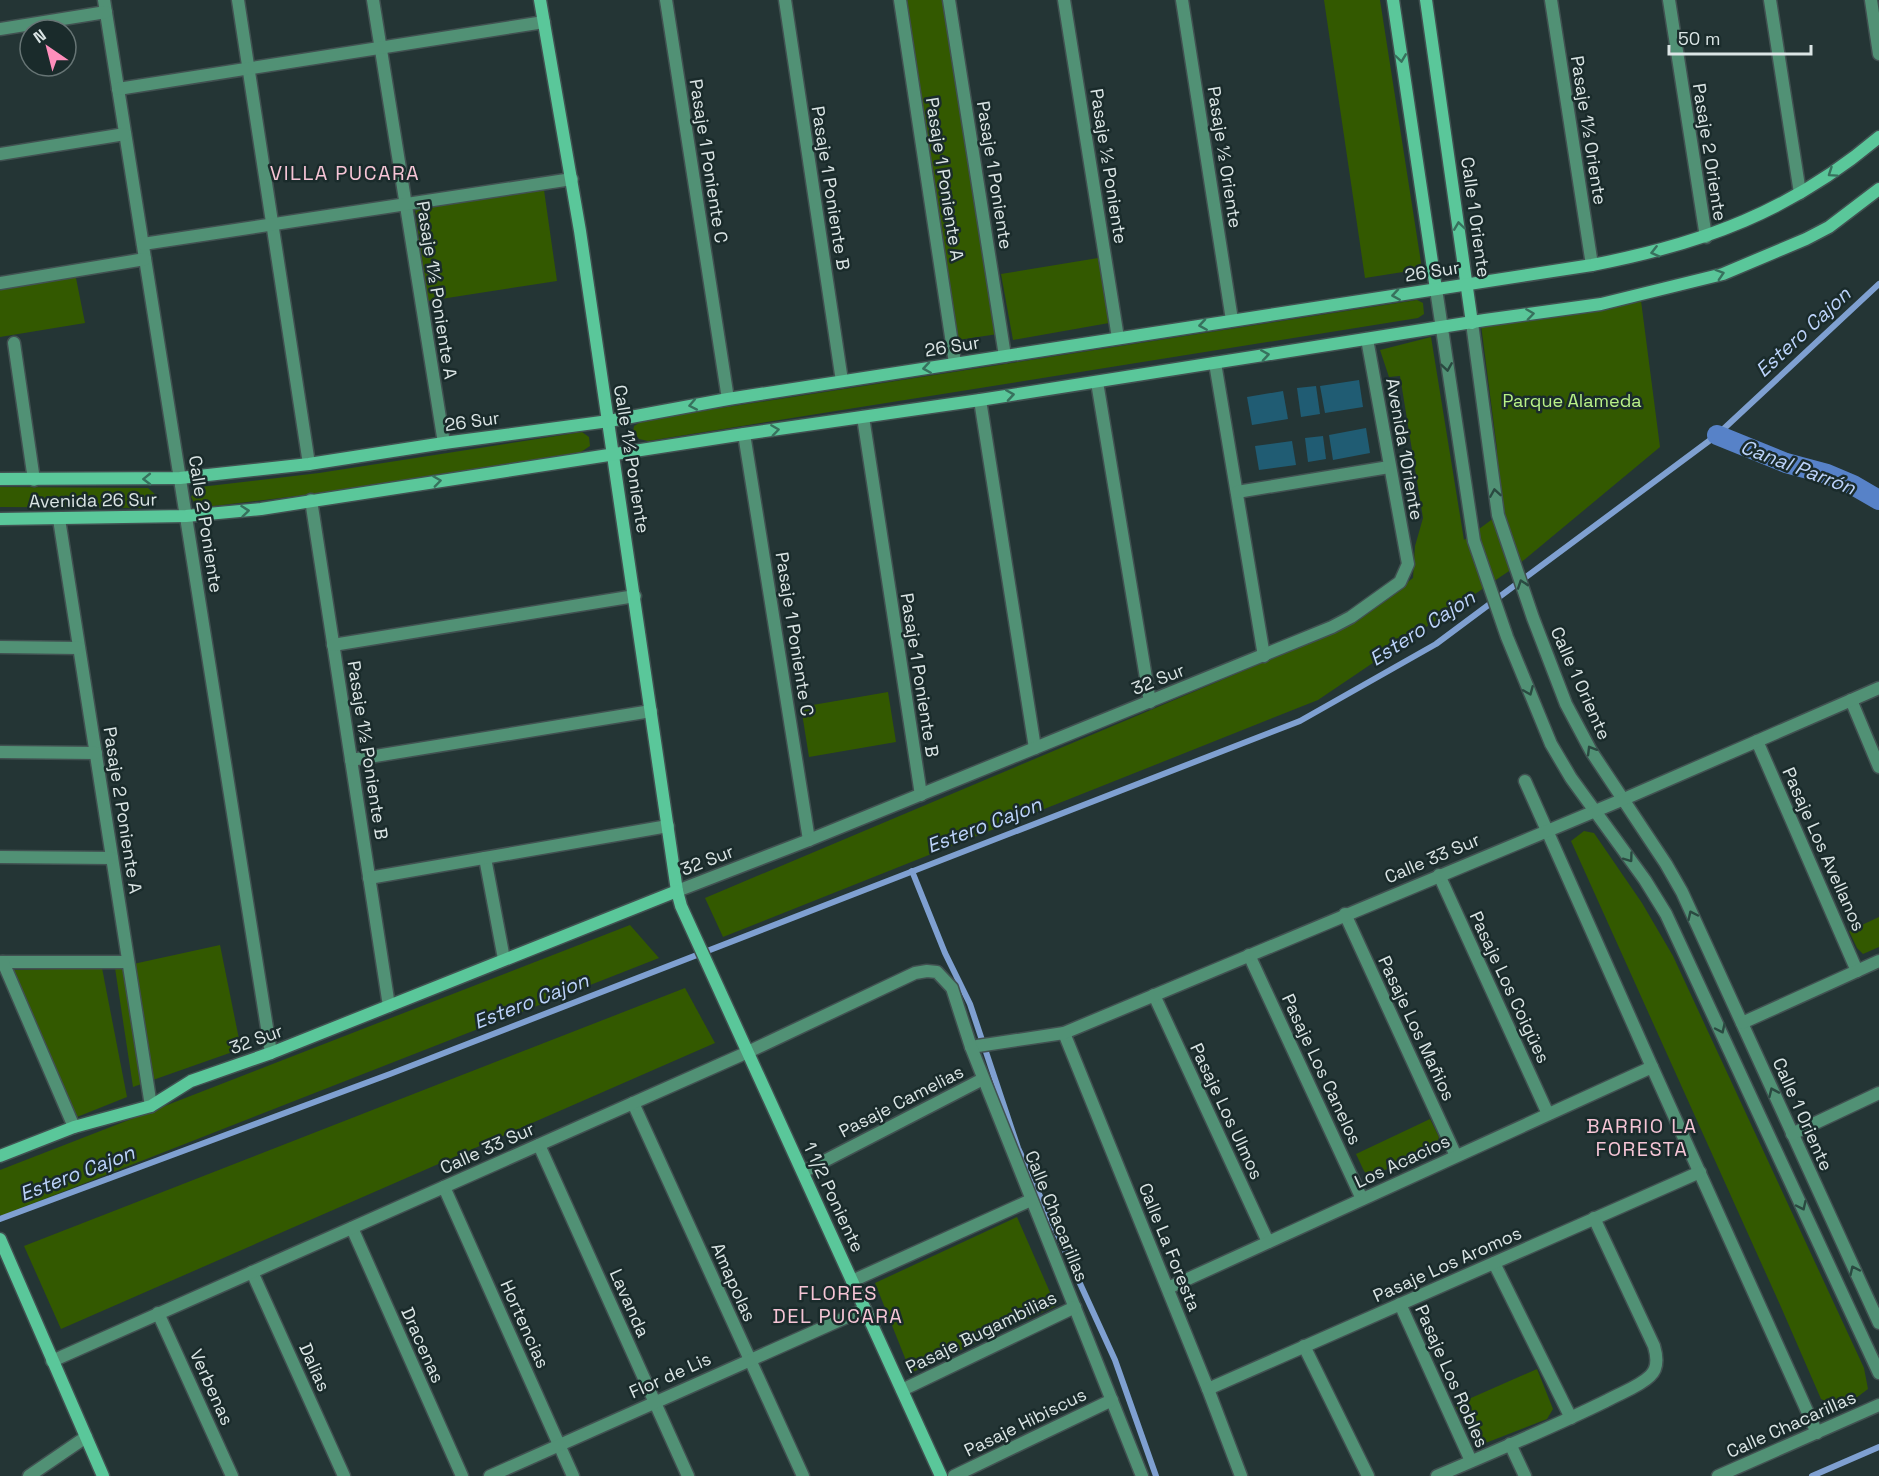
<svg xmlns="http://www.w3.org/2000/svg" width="1879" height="1476" viewBox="0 0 1879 1476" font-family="'Space Grotesk',sans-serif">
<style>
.green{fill:#335900}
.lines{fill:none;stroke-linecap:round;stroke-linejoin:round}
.stream{stroke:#7fa0d1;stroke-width:6}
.canal{stroke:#5782c8;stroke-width:20}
.building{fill:#205c73}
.street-casing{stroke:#415151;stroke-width:15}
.secondary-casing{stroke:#415151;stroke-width:15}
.street{stroke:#519175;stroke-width:12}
.secondary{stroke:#5ac79a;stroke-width:12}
.oneway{stroke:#37715d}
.oneway2{stroke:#2a4a41}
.labels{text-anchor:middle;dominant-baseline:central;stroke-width:5;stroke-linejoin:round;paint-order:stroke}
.street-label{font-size:18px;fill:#dbe5e5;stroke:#1a2b2b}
.park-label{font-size:18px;fill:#b8f187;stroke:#1a2b2b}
.neighbourhood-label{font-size:20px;letter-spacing:1.5px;fill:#f6c5d6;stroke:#1a2b2b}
.water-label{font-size:20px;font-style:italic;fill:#bcd3fa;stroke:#1a2b2b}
</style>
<rect width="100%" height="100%" fill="#243535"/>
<g class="green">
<path d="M 905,0 L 944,0 L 998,334 L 958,340 Z"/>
<path d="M 1324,0 L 1380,0 L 1422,269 L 1365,278 Z"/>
<path d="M 544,190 L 557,281 L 428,301 L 415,209 Z"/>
<path d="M 1098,258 L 1109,323 L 1013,340 L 1001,274 Z"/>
<path d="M 75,273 L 85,323 L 0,337 L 0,287 Z"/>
<path d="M 1640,293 L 1660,447 L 1518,565 L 1318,700 L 723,937 L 705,898 L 1345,628 L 1413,578 L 1415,546 L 1423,518 L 1400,376 L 1389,377 L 1380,350 L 1431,337 L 1464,540 L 1498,515 L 1497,449 L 1480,317 Z"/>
<path d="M 1417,300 L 1423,303 L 1424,314 L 1418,318 L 648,441 L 639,439 L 633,431 L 634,426 L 644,420 Z"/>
<path d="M 582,432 L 589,437 L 590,446 L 578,454 L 322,493 L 197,508 L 191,497 L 196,489 L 200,487 L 319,473 Z"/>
<path d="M 0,487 L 148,488 L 157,496 L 155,502 L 148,508 L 0,507 Z"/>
<path d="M 888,692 L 896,742 L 809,757 L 801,707 Z"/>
<path d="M 1584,831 L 1594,833 L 1642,903 L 1673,956 L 1864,1368 L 1868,1389 L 1856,1398 L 1834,1405 L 1821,1399 L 1781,1307 L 1571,841 Z"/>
<path d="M 1879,917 L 1879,947 L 1863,954 L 1857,948 L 1849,931 Z"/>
<path d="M 630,925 L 659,958 L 1,1216 L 0,1214 L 0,1170 Z"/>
<path d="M 220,945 L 241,1049 L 133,1087 L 115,968 Z"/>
<path d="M 102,968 L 127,1097 L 77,1117 L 13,970 Z"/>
<path d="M 685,988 L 715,1043 L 61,1329 L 24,1246 Z"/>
<path d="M 1430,1119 L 1439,1137 L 1436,1146 L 1370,1177 L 1364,1171 L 1356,1154 Z"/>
<path d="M 1017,1217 L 1056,1306 L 911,1373 L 875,1283 Z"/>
<path d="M 1537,1369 L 1553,1409 L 1547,1419 L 1483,1444 L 1471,1436 L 1455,1405 Z"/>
</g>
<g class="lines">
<g class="stream">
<path d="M 912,871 L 945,953 L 970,1004 L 1018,1148 L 1115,1360 L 1156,1476"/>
<path d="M 0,1219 L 390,1074 L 1300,721 L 1436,644 L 1717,435 L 1879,284"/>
<path d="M 1812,1476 L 1879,1447"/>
</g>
<path class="canal" d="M 1717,435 L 1786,463 L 1827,474 L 1853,485 L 1879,500"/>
</g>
<g class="building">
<path d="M 1359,380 L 1363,407 L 1325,413 L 1320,386 Z"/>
<path d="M 1316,386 L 1320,414 L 1301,417 L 1297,388 Z"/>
<path d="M 1283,391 L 1288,419 L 1252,425 L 1247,397 Z"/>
<path d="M 1366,428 L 1370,453 L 1333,460 L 1329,435 Z"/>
<path d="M 1323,436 L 1326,459 L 1308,462 L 1305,438 Z"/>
<path d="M 1292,441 L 1296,465 L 1259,470 L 1255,446 Z"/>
</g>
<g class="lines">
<defs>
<g id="street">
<path d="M 104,0 L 271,1053"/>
<path d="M 238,0 L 309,464"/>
<path d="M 373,0 L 444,443"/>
<path d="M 666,0 L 728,399"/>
<path d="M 785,0 L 842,381"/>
<path d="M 900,0 L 955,363"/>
<path d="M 949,0 L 1005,356"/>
<path d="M 1064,0 L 1118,338"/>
<path d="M 1182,0 L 1232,320"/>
<path d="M 1551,0 L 1592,265"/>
<path d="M 1669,0 L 1706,237"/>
<path d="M 1770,0 L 1800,193"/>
<path d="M 1871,0 L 1879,54"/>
<path d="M 0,29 L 106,12"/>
<path d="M 118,89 L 544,22"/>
<path d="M 0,154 L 125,134"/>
<path d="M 143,244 L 572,179"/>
<path d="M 0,283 L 145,259"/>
<path d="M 1436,289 L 1474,541 L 1507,637 L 1551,744 L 1571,778 L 1645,880 L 1666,914 L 1879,1373"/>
<path d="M 1472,323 L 1498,515 L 1533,618 L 1566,704 L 1591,751 L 1666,864 L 1682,892 L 1879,1323"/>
<path d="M 14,343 L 34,480"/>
<path d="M 1215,363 L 1264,656"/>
<path d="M 1097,382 L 1150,702"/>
<path d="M 980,400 L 1035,748"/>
<path d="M 863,417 L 921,795"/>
<path d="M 744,434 L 809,840"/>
<path d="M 1237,492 L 1389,467"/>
<path d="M 311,500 L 389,1006"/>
<path d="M 59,519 L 151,1106"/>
<path d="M 333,645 L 635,596"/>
<path d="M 0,647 L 79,648"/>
<path d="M 1851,700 L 1879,767"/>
<path d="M 1757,741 L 1857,971"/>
<path d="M 0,752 L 96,753"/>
<path d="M 351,760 L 651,711"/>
<path d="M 1525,781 L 1652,1067 L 1817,1433"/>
<path d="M 0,857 L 112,858"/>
<path d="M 485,858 L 504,959"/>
<path d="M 1439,875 L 1548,1114"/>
<path d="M 369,878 L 668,826"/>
<path d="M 677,891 L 809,840 L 1332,627 L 1351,617 L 1400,582 L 1408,564 L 1367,339"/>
<path d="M 1345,914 L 1456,1156"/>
<path d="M 1249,955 L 1362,1199"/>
<path d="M 0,962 L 128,962"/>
<path d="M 3,962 L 74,1127"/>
<path d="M 1154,995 L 1268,1242"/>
<path d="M 1742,1023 L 1879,961"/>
<path d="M 1064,1033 L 1208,1389 L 1241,1476"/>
<path d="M 971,1047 L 1064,1033 L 1624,799 L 1879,688"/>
<path d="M 633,1103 L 803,1476"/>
<path d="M 1792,1134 L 1879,1093"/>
<path d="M 539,1145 L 688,1476"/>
<path d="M 803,1172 L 983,1079"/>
<path d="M 444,1187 L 573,1476"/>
<path d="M 352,1228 L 462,1476"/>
<path d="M 1494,1263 L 1571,1418"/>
<path d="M 252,1272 L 344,1476"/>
<path d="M 852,1281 L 1031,1200"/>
<path d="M 1168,1288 L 1652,1067"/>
<path d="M 1400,1304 L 1471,1461"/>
<path d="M 158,1313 L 232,1476"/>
<path d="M 1304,1346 L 1368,1476"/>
<path d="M 52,1361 L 748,1052 L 915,973 L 927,971 L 937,972 L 952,988 L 971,1047 L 1142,1476"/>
<path d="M 1208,1389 L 1700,1172"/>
<path d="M 902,1390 L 1075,1307"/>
<path d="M 1510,1444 L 1525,1476"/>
<path d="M 29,1476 L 86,1437"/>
<path d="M 490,1476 L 865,1309"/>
<path d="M 954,1476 L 1112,1400"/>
<path d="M 1437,1476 C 1494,1452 1551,1428 1606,1401 C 1620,1393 1639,1387 1650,1376 C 1659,1368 1657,1356 1654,1346 L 1594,1218"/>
<path d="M 1718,1476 L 1879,1405"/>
</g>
<g id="secondary">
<path d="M 540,0 L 580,231 L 677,891 L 681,906 L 941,1476"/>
<path d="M 1393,0 L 1436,289"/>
<path d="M 1426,0 L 1472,323"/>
<path d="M 0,479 L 180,478 L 309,464 L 444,443 L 609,421 L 728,399 L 1592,265 C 1702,244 1792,211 1879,137"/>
<path d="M 0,519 L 186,516 L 261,509 L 744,434 L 980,400 L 1485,320 L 1601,304 L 1723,274 L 1806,239 L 1829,227 L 1879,189"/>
<path d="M 0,1156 L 74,1127 L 151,1106 L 191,1081 L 271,1053 L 677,891"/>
<path d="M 0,1239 L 103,1476"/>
</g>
</defs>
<use href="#street" class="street-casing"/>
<use href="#secondary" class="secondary-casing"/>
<use href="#street" class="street"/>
<use href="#secondary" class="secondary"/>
</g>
<defs><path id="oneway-chevron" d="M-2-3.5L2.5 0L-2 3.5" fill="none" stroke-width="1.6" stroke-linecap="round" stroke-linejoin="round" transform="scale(1.5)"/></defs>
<g class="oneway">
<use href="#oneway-chevron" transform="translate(1401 58) rotate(82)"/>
<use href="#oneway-chevron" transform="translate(1832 173) rotate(146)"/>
<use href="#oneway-chevron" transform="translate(1459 226) rotate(-98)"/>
<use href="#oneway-chevron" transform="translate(1655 252) rotate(166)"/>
<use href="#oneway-chevron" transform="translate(1720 274) rotate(-18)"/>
<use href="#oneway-chevron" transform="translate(1396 295) rotate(171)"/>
<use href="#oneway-chevron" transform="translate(1530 314) rotate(-8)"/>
<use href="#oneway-chevron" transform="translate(1203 325) rotate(171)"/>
<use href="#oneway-chevron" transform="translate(1265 355) rotate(-9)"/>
<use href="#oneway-chevron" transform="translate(927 368) rotate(171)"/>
<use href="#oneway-chevron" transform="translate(1010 395) rotate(-9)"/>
<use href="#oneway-chevron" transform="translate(693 405) rotate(169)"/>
<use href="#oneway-chevron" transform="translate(775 430) rotate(-8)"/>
<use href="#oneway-chevron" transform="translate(147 479) rotate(179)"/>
<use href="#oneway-chevron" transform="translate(437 481) rotate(-8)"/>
<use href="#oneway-chevron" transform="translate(245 511) rotate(-6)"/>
</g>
<g class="oneway2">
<use href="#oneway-chevron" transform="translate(1447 367) rotate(81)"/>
<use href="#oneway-chevron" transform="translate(1495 493) rotate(-99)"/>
<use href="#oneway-chevron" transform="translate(1522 584) rotate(-109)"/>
<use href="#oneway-chevron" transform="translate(1529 691) rotate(67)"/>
<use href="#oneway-chevron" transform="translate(1591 750) rotate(-121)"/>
<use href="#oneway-chevron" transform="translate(1629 858) rotate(54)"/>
<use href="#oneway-chevron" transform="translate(1692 915) rotate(-115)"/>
<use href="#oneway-chevron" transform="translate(1721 1029) rotate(65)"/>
<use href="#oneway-chevron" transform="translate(1773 1092) rotate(-114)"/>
<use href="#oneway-chevron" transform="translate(1802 1206) rotate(65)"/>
<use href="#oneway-chevron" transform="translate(1854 1270) rotate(-115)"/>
</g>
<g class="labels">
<g class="street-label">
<text transform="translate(1589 130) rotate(81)">Pasaje 1½ Oriente</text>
<text transform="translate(1710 152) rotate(81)">Pasaje 2 Oriente</text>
<text transform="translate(1225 157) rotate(81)">Pasaje ½ Oriente</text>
<text transform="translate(709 161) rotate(81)">Pasaje 1 Poniente C</text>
<text transform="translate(1109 166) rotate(81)">Pasaje ½ Poniente</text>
<text transform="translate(995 175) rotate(81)">Pasaje 1 Poniente</text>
<text transform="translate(945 179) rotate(81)">Pasaje 1 Poniente A</text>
<text transform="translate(831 188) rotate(81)">Pasaje 1 Poniente B</text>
<text transform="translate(1476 217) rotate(82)">Calle 1 Oriente</text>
<text transform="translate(1432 271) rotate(-9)">26 Sur</text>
<text transform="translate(437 290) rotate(81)">Pasaje 1½ Poniente A</text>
<text transform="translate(952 346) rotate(-9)">26 Sur</text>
<text transform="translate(472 421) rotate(-8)">26 Sur</text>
<text transform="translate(1405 449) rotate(80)">Avenida 1Oriente</text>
<text transform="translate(632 459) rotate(81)">Calle 1½ Poniente</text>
<text transform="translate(93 500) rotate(-1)">Avenida 26 Sur</text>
<text transform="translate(206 524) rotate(81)">Calle 2 Poniente</text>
<text transform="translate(795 634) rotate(81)">Pasaje 1 Poniente C</text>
<text transform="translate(920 675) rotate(81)">Pasaje 1 Poniente B</text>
<text transform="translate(1158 679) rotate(-22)">32 Sur</text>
<text transform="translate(1581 683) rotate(66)">Calle 1 Oriente</text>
<text transform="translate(368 750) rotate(81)">Pasaje 1½ Poniente B</text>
<text transform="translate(123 810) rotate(81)">Pasaje 2 Poniente A</text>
<text transform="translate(1824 849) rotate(66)">Pasaje Los Avellanos</text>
<text transform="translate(1432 858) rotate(-23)">Calle 33 Sur</text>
<text transform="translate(707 860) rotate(-21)">32 Sur</text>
<text transform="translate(1510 987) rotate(65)">Pasaje Los Coigües</text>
<text transform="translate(1417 1028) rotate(65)">Pasaje Los Mañios</text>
<text transform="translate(256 1039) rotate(-20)">32 Sur</text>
<text transform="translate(1322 1069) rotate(65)">Pasaje Los Canelos</text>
<text transform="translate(901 1101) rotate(-27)">Pasaje Camelias</text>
<text transform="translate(1227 1111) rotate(65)">Pasaje Los Ulmos</text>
<text transform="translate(1803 1114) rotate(66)">Calle 1 Oriente</text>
<text transform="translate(487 1148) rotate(-24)">Calle 33 Sur</text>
<text transform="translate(1402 1161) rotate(-25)">Los Acacios</text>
<text transform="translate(834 1197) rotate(65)">1 1/2 Poniente</text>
<text transform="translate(1057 1216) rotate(68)">Calle Chacarillas</text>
<text transform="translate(1170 1247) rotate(68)">Calle La Foresta</text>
<text transform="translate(1447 1264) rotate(-24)">Pasaje Los Aromos</text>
<text transform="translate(734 1282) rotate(66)">Amapolas</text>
<text transform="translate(630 1303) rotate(66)">Lavanda</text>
<text transform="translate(525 1324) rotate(66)">Hortencias</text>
<text transform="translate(981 1332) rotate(-26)">Pasaje Bugambilias</text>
<text transform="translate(423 1345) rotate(66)">Dracenas</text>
<text transform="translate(315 1367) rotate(66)">Dalias</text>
<text transform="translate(670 1375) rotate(-24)">Flor de Lis</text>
<text transform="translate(1452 1376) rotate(66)">Pasaje Los Robles</text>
<text transform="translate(212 1387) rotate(66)">Verbenas</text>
<text transform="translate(1025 1422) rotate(-26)">Pasaje Hibiscus</text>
<text transform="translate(1791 1424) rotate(-24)">Calle Chacarillas</text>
</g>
<g class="park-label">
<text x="1572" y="400">Parque Alameda</text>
</g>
<g class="neighbourhood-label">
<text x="345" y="173">VILLA PUCARA</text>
<text x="1642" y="1126">BARRIO LA<tspan x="1642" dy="23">FORESTA</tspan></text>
<text x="838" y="1293">FLORES<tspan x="838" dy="23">DEL PUCARA</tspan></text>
</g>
<g class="water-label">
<text transform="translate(1803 332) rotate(-43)">Estero Cajon</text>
<text transform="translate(1798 467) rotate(21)">Canal Parrón</text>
<text transform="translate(1422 628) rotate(-33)">Estero Cajon</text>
<text transform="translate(984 825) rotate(-21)">Estero Cajon</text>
<text transform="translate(531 1001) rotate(-21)">Estero Cajon</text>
<text transform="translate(77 1173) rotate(-21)">Estero Cajon</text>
</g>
</g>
<g transform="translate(48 48) rotate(325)"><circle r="28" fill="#1a2b2b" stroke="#677575" stroke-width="1.5"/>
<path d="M0-4.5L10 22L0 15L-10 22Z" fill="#ff8ebb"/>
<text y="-9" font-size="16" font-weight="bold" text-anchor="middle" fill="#dbe5e5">N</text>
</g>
<path d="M1669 45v9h142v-9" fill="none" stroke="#dbe5e5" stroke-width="3"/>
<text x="1678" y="45" font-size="18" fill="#dbe5e5" stroke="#1a2b2b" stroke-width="4.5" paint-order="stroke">50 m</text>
</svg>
